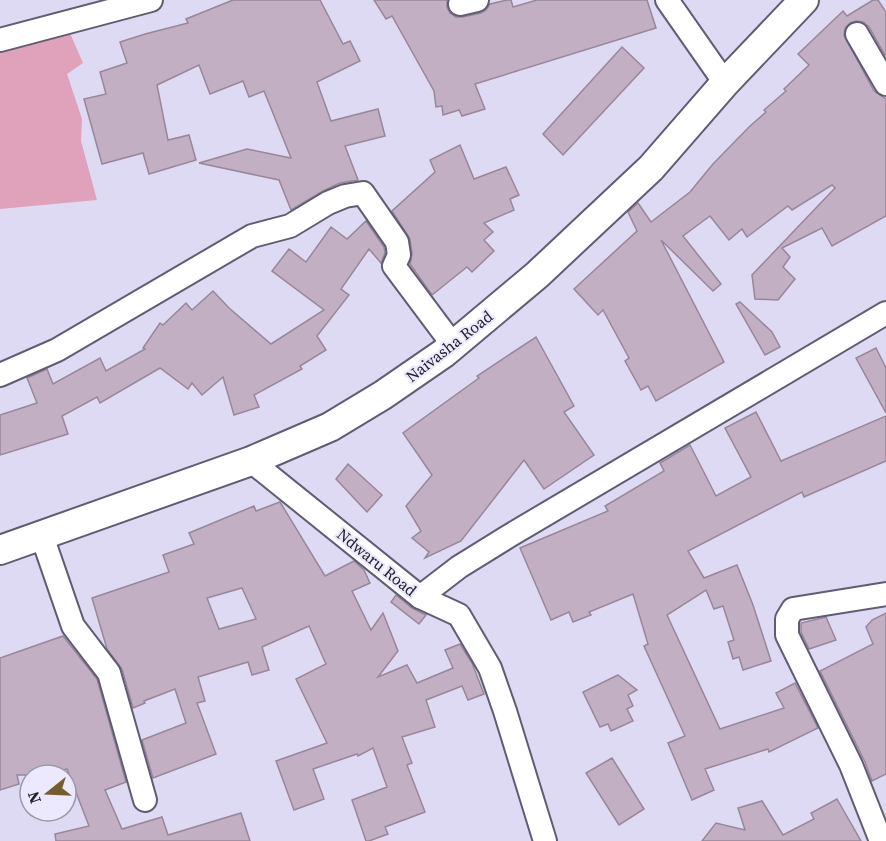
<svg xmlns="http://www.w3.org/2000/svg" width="886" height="841" viewBox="0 0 886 841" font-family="'Source Serif 4',serif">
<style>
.green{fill:#e0a1bb}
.building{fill:#c2afc4;stroke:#98869a;stroke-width:1.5;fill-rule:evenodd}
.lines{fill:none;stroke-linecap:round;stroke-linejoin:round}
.minor-casing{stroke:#605c72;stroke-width:26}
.major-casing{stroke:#605c72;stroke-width:32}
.minor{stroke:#fff;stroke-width:22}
.major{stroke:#fff;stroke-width:28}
.labels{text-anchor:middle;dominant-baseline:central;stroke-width:4.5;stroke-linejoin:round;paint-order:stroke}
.street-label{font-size:16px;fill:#22212a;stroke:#ece8fd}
</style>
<rect width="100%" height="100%" fill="#dfdaf4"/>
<path class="green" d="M 70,33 L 83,63 L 67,74 L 82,119 L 81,141 L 97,200 L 0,209 L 0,49 Z"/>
<g class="building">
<path d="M 233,0 L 320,0 L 343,44 L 350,41 L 360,61 L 317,82 L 331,121 L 378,109 L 385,136 L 345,146 L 358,180 L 340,183 L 323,191 L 291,210 L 279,180 L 199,163 L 247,149 L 291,158 L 264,91 L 249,97 L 243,81 L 210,94 L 199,65 L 157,85 L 168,140 L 189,135 L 196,160 L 149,174 L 143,153 L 102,164 L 84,99 L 106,94 L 100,72 L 127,63 L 120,42 L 145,34 L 188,23 L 186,19 Z"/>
<path d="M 374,0 L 447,0 L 447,7 L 450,13 L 456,17 L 463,17 L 481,13 L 486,10 L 490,4 L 507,0 L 511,0 L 513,7 L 537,0 L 647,0 L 656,28 L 475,84 L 485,109 L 462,116 L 459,110 L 443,115 L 442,106 L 436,107 L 434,91 L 392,16 L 386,19 Z"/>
<path d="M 873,0 L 878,0 L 886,12 L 886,54 L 885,55 L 869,27 L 863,22 L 856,21 L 850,23 L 845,28 L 844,35 L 874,91 L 886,99 L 886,216 L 832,246 L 822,228 L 782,248 L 790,257 L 783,267 L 795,279 L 778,300 L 755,299 L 752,275 L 835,188 L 832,185 L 792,210 L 788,206 L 747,237 L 742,229 L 729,240 L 710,216 L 683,236 L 721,284 L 713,291 L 661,240 L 724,362 L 656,401 L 648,386 L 641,390 L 625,361 L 629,358 L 603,310 L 598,315 L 574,289 L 637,231 L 628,212 L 638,203 L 651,222 L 690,192 L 713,164 L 749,127 L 766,112 L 764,110 L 786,91 L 784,89 L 809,65 L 798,54 L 843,11 L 847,16 Z"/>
<path d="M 622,47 L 644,68 L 563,155 L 543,134 Z"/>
<path d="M 460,145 L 474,179 L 506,167 L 519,195 L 510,199 L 514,210 L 484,223 L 493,232 L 484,240 L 494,251 L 472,272 L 467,267 L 432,295 L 410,264 L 412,254 L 410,239 L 392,211 L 435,172 L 430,160 Z"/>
<path d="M 366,221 L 384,247 L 385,253 L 381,263 L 369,249 L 341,289 L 349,295 L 317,336 L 326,350 L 300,366 L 302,369 L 254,395 L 259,407 L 234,415 L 223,377 L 202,395 L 192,383 L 188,389 L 160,368 L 100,403 L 97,397 L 62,416 L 68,434 L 0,455 L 0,415 L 37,403 L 27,378 L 47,369 L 53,384 L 100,358 L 106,371 L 145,349 L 143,348 L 160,323 L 163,325 L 186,303 L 192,310 L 213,291 L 229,308 L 271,344 L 324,310 L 272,271 L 289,249 L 306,262 L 331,227 L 347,239 Z"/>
<path d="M 740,302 L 772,332 L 780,347 L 765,355 L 736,304 Z"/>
<path d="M 536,337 L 574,406 L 564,412 L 594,455 L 544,489 L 524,460 L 461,541 L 425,558 L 429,552 L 412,538 L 421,531 L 406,506 L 432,475 L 403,433 L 479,378 L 477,376 Z"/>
<path d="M 876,348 L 886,368 L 886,413 L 856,358 Z"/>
<path d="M 756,412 L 781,461 L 886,416 L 886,461 L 804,497 L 802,492 L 688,551 L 704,578 L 737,565 L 753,605 L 771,661 L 743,670 L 739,657 L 733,659 L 728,642 L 734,640 L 723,606 L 714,609 L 706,590 L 667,615 L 720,729 L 784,708 L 776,693 L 795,683 L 818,728 L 769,752 L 768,749 L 705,769 L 714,790 L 692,800 L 668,743 L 685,736 L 644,646 L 648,644 L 633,594 L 589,612 L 591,615 L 573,622 L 569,612 L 551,620 L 520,548 L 608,511 L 605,506 L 664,471 L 660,463 L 690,445 L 716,496 L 751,477 L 725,428 Z"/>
<path d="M 348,464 L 382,495 L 367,512 L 336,479 Z"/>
<path d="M 280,502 L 325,576 L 354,561 L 364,570 L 370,583 L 352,591 L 371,630 L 383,613 L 398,651 L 378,677 L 407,665 L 417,683 L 453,668 L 445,650 L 460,644 L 472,663 L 484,694 L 468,700 L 462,686 L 426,700 L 435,727 L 402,737 L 412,763 L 407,765 L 425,812 L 385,827 L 388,834 L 369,841 L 366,841 L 352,800 L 387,787 L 373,748 L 358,756 L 357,754 L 313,769 L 324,799 L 294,810 L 276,761 L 327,743 L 296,679 L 326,664 L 309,626 L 262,647 L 269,670 L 252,675 L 248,662 L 198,677 L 205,701 L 197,703 L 216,754 L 153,778 L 142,740 L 186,723 L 175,689 L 144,701 L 145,703 L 133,708 L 122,669 L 107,649 L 92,598 L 169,572 L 163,555 L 194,544 L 189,533 L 254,506 L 256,511 ZM 242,588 L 256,619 L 219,629 L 207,598 Z"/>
<path d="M 396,595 L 412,608 L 426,615 L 419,624 L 391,602 Z"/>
<path d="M 886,613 L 886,774 L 872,781 L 865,762 L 820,671 L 873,644 L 866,627 L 872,620 Z"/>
<path d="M 826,617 L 836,640 L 809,649 L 801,632 L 801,623 Z"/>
<path d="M 63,636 L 97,679 L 126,782 L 105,790 L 122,829 L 162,817 L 168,835 L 241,813 L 250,841 L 56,841 L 55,834 L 89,826 L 67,769 L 50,775 L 17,775 L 19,784 L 0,790 L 0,658 Z"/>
<path d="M 618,675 L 637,690 L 628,695 L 633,706 L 627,709 L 633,721 L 611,731 L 608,724 L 600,727 L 583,692 Z"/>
<path d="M 612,758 L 644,809 L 619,825 L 586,773 Z"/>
<path d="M 837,799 L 861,841 L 702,841 L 716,823 L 745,830 L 738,808 L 762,801 L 783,835 L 814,819 L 811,813 Z"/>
</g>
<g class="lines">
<defs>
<g id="minor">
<path d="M 667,0 L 725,83"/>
<path d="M 460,4 L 477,0"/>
<path d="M 857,34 L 886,84"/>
<path d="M 0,40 L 151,0"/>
<path d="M 0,375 L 57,350 L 252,236 L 290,226 L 328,203 L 345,196 L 363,193 L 397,242 L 399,255 L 394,266 L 453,345"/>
<path d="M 251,461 L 420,597 L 459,615 L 490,668 L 505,711 L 545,841"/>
<path d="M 42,536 L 73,626 L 109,673 L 145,800"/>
<path d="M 420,597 L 459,567 L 509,536 L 886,313"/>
<path d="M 881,841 L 851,765 L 787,635 L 787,619 L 793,609 L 886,594"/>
</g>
<path id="major" d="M 0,550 L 251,461 L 330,427 L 383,395 L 444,353 L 537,275 L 651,168 L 725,83 L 804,0"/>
</defs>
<use href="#minor" class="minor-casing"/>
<use href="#major" class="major-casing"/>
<use href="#minor" class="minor"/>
<use href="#major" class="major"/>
</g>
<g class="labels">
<g class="street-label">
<text transform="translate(449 346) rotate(-38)">Naivasha Road</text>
<text transform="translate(377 562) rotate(39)">Ndwaru Road</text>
</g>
</g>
<g transform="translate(48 793) rotate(252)"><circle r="28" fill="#ece8fd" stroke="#9b98a9" stroke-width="1.5"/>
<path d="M0-4.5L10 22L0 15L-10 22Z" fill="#765d2e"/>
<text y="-9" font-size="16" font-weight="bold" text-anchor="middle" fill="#22212a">N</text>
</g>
</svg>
